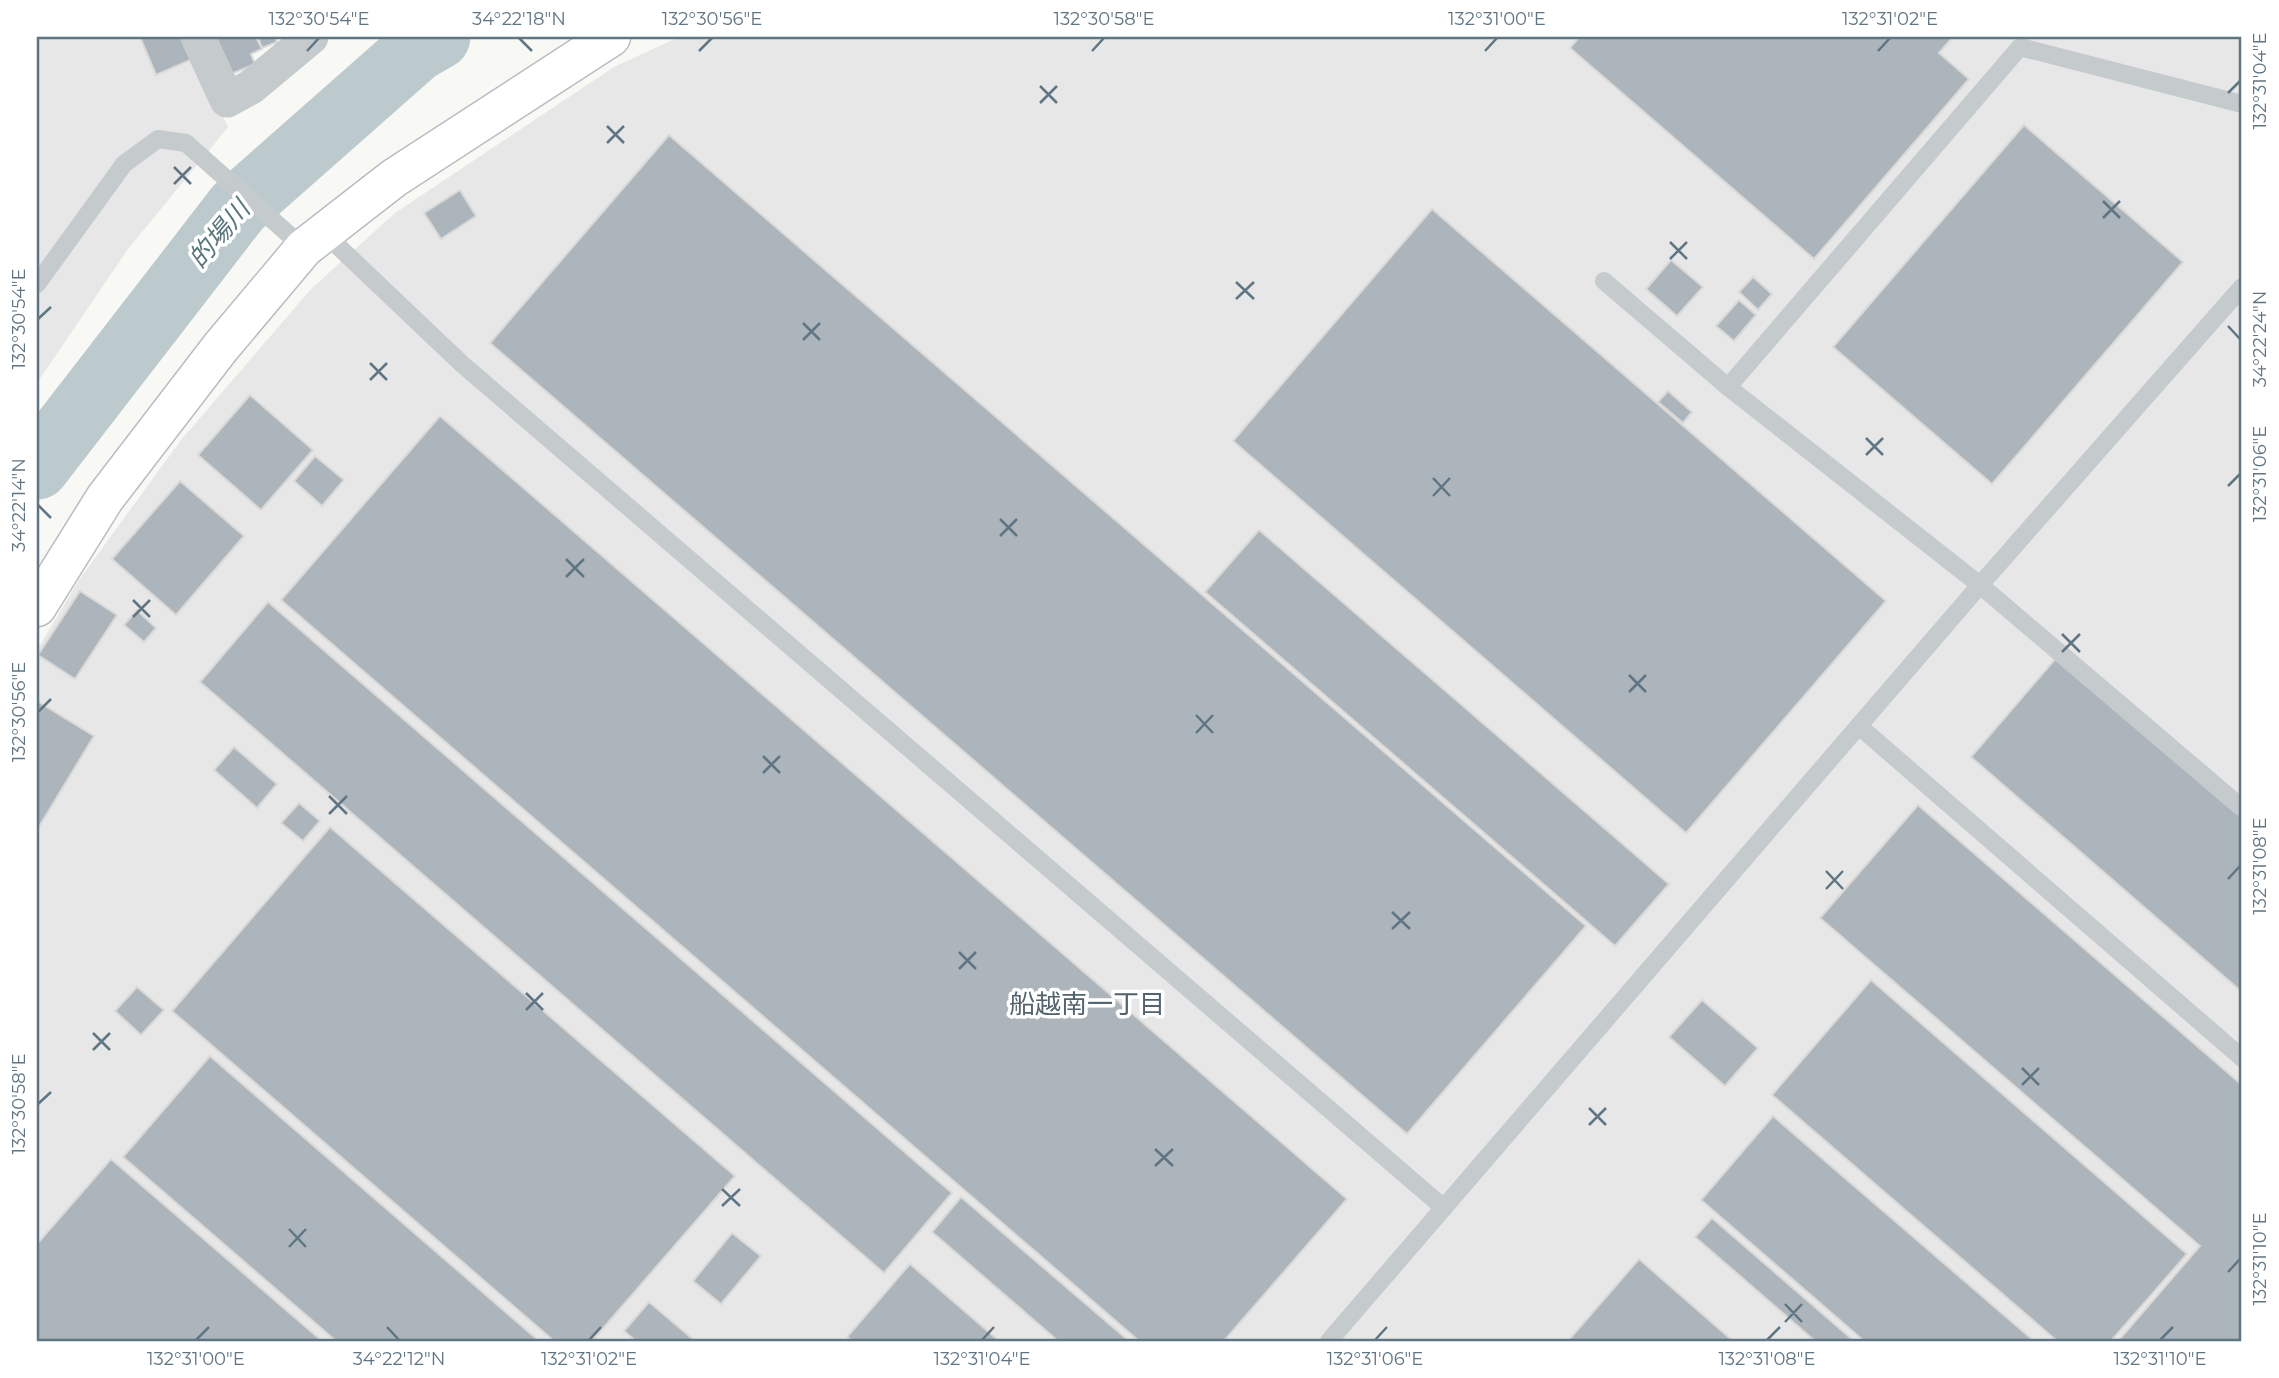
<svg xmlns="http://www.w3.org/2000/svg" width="2279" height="1378" viewBox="0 0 2279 1378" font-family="Montserrat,'Noto Sans JP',sans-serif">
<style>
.built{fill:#e6e7e6}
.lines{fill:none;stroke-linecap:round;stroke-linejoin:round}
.river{stroke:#bccace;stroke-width:65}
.building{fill:#abb5bb;stroke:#dad9d7;stroke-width:2}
.secondary-casing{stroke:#b7bdc2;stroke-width:41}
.lane{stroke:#c5cacd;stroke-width:18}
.street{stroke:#c5cacd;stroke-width:35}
.secondary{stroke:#fff;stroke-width:38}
.ticks{fill:none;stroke:#607583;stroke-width:2.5}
.labels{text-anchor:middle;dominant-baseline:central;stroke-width:7;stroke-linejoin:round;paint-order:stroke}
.water-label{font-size:26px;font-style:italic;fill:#5a767d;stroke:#fff}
.neighbourhood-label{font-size:26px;fill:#53636d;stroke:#fff}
.neatline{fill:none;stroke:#607583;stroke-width:2.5}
.ticks-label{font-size:18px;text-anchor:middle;fill:#607583}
</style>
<rect width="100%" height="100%" fill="#f8f8f5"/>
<g class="built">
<path d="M 37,37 L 183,37 L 228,127 L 128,249 L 37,383 Z"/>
<path d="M 679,37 L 2242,37 L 2242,1341 L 37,1341 L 37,650 L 79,580 L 181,440 L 311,289 L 395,213 L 614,67 Z"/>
</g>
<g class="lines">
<path class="river" d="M 37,467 L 238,207 L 417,49 L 438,37"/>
</g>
<g class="building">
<path d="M 140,37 L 186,37 L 195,58 L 156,75 Z"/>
<path d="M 211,37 L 256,37 L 262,49 L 251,54 L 255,64 L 229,75 Z"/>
<path d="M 258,37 L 275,37 L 277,42 L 262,48 Z"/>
<path d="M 1579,37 L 1953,37 L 1939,53 L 1969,79 L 1814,259 L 1570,48 Z"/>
<path d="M 2024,125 L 2183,262 L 1992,484 L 1833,347 Z"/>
<path d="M 669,135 L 1586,926 L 1407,1134 L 490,343 Z"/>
<path d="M 460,190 L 476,216 L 441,239 L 424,213 Z"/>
<path d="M 1432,209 L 1886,601 L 1686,833 L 1233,441 Z"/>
<path d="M 1671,260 L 1703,287 L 1677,316 L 1646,289 Z"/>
<path d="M 1753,277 L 1772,294 L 1758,310 L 1739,292 Z"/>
<path d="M 1739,300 L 1756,315 L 1734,341 L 1716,326 Z"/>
<path d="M 1668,391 L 1692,412 L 1683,423 L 1658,402 Z"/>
<path d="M 250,395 L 313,450 L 261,510 L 198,455 Z"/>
<path d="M 440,416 L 1347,1199 L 1224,1341 L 1139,1341 L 281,600 Z"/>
<path d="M 315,456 L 344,480 L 322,506 L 294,481 Z"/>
<path d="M 180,481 L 244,536 L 176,615 L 112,559 Z"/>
<path d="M 1259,530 L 1669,884 L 1615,946 L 1205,592 Z"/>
<path d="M 80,591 L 117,615 L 75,679 L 38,655 Z"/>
<path d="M 268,602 L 952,1193 L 884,1273 L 200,682 Z"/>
<path d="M 137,610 L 156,628 L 144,642 L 124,625 Z"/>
<path d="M 2057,657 L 2242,817 L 2242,992 L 1971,757 Z"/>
<path d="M 37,701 L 94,736 L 37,830 Z"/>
<path d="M 234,747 L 277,784 L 257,808 L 214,770 Z"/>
<path d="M 299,803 L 320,821 L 303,841 L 281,823 Z"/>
<path d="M 1918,805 L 2242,1085 L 2242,1341 L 2118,1341 L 2200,1246 L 1820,918 Z"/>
<path d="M 330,827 L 735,1176 L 592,1341 L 554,1341 L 172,1011 Z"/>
<path d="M 1871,980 L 2187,1254 L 2111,1341 L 2057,1341 L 1772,1095 Z"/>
<path d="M 137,987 L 164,1010 L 141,1035 L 115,1011 Z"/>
<path d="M 1702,1000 L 1758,1048 L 1725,1086 L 1669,1037 Z"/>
<path d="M 210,1056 L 539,1341 L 336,1341 L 123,1157 Z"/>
<path d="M 1773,1116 L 2034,1341 L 1864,1341 L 1701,1200 Z"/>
<path d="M 111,1159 L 322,1341 L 37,1341 L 37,1244 Z"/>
<path d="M 961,1197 L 1129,1341 L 1058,1341 L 932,1232 Z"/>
<path d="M 1712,1218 L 1854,1341 L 1815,1341 L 1695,1237 Z"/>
<path d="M 732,1233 L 761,1256 L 721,1304 L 693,1281 Z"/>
<path d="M 1639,1259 L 1733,1341 L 1568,1341 Z"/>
<path d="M 910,1264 L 999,1341 L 853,1341 L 847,1337 Z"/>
<path d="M 649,1302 L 695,1341 L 636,1341 L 624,1331 Z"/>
</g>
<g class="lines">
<defs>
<path id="secondary" d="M 37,607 L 105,498 L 220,348 L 304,248 L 394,178 L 611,37"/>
</defs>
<use href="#secondary" class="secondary-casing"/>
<g class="lane">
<path d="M 322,231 L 462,364 L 1444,1208"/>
<path d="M 1604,281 L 1728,387 L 1980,585 L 2242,808"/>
<path d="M 37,284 L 124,164 L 158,139 L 186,143 L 304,248"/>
<path d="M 1728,387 L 2020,47 L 2242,104"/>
<path d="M 1860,727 L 2242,1058"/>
<path d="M 1329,1341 L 1980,585 L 2242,287"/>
</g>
<path class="street" d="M 198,37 L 227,100 L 251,87 L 311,37"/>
<use href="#secondary" class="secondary"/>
</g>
<path class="ticks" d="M 519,38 L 532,51M 307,51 L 319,38M 699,51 L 712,38M 1092,51 L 1104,38M 1485,51 L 1497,38M 1878,51 L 1890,38M 1040,86 L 1057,103M 2228,93 L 2240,81M 1040,103 L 1057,86M 607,126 L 624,143M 607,143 L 624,126M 174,167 L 191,184M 174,184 L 191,167M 2103,201 L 2120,218M 2103,218 L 2120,201M 1670,242 L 1687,259M 1670,259 L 1687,242M 1236,282 L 1254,299M 1236,299 L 1254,282M 38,319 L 51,307M 803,323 L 820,340M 2228,326 L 2240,339M 803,340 L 820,323M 370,363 L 387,380M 370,380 L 387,363M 1866,438 L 1883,455M 1866,455 L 1883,438M 1433,478 L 1450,496M 2228,486 L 2240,474M 1433,496 L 1450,478M 38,505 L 51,518M 1000,519 L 1017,536M 1000,536 L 1017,519M 566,559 L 584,577M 566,577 L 584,559M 133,600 L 150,617M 133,617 L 150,600M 2062,634 L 2080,652M 2062,652 L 2080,634M 1629,675 L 1646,692M 1629,692 L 1646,675M 38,712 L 51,699M 1196,715 L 1213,733M 1196,733 L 1213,715M 763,756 L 780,773M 763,773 L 780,756M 329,796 L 347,814M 329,814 L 347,796M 1826,871 L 1843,889M 2228,879 L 2240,866M 1826,889 L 1843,871M 1392,912 L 1410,929M 1392,929 L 1410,912M 959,952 L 976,969M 959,969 L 976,952M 526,993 L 543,1010M 526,1010 L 543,993M 93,1033 L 110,1050M 93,1050 L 110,1033M 2022,1068 L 2039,1085M 2022,1085 L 2039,1068M 38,1104 L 51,1092M 1589,1108 L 1606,1125M 1589,1125 L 1606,1108M 1155,1149 L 1173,1166M 1155,1166 L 1173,1149M 722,1189 L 740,1206M 722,1206 L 740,1189M 289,1229 L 306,1247M 289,1247 L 306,1229M 2228,1272 L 2240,1259M 1785,1304 L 1802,1322M 1785,1322 L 1802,1304M 387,1327 L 399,1340M 196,1340 L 209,1327M 589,1340 L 601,1327M 982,1340 L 994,1327M 1375,1340 L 1387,1327M 1767,1340 L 1780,1327M 2160,1340 L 2173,1327"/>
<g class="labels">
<g class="water-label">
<text transform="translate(219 234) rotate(-50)">的場川</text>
</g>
<g class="neighbourhood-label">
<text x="1087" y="1004">船越南一丁目</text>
</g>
</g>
<rect width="2279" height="1378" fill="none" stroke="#ffffff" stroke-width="77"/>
<rect x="38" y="38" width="2202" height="1302" class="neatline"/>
<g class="ticks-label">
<text x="319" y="25">132°30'54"E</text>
<text x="519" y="25">34°22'18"N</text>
<text x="712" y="25">132°30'56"E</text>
<text x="1104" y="25">132°30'58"E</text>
<text x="1497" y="25">132°31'00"E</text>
<text x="1890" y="25">132°31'02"E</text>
<text transform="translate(2260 81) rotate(-90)" y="6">132°31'04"E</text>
<text transform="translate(19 319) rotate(-90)" y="6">132°30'54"E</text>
<text transform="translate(2260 339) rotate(-90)" y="6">34°22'24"N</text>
<text transform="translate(2260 474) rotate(-90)" y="6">132°31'06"E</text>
<text transform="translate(19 505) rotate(-90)" y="6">34°22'14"N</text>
<text transform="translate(19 712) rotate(-90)" y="6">132°30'56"E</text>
<text transform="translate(2260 866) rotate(-90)" y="6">132°31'08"E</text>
<text transform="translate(19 1104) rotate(-90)" y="6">132°30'58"E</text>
<text transform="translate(2260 1259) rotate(-90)" y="6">132°31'10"E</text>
<text x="196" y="1365">132°31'00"E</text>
<text x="399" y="1365">34°22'12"N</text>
<text x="589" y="1365">132°31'02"E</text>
<text x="982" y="1365">132°31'04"E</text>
<text x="1375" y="1365">132°31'06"E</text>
<text x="1767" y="1365">132°31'08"E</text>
<text x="2160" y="1365">132°31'10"E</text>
</g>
</svg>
